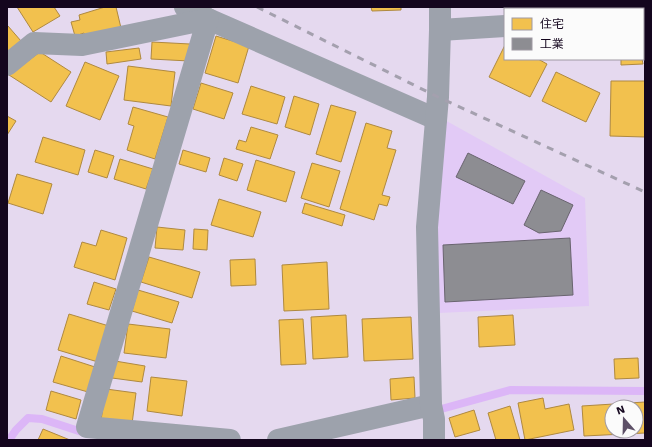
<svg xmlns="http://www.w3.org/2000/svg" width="652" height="447" viewBox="0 0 652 447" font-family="'Work Sans','Noto Sans JP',sans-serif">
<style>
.built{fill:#e2caf6}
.homes{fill:#f2c14e;stroke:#af8940;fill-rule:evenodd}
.industry{fill:#8d8d92;stroke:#69646f}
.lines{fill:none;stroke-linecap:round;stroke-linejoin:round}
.stream{stroke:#dcb6f7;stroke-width:8}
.minor{stroke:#9da2ac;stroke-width:22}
.rail{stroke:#a4a0ae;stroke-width:3;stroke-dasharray:7 7;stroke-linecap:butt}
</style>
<rect width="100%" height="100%" fill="#e5d9ef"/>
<path class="built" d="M 443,119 L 585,198 L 589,306 L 438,313 L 435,227 Z"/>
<g class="homes">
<path d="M 17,7 L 54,7 L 60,16 L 33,32 Z"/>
<path d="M 105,7 L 116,7 L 121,28 L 86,38 L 84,33 L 75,36 L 71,22 L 80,20 L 79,15 Z"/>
<path d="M 371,7 L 401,7 L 401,10 L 372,11 Z"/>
<path d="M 8,26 L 21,41 L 7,53 L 7,27 Z"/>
<path d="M 216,36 L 249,46 L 238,83 L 205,73 Z"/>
<path d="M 152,42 L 190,44 L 189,61 L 151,59 Z"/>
<path d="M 505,45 L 505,59 L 538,59 L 547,64 L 530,97 L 489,77 Z"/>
<path d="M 139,48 L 141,59 L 107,64 L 106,52 Z"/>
<path d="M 40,52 L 71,72 L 51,102 L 9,75 Z"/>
<path d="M 621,59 L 642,59 L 643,64 L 621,65 Z"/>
<path d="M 85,62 L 119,76 L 100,120 L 66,106 Z"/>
<path d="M 128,66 L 175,72 L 171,106 L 124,100 Z"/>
<path d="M 556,72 L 600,93 L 586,122 L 542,101 Z"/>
<path d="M 611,81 L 645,81 L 645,137 L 610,136 Z"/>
<path d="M 201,83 L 233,93 L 224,119 L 193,109 Z"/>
<path d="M 251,86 L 285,97 L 277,124 L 242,114 Z"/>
<path d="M 294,96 L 319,104 L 310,135 L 285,127 Z"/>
<path d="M 331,105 L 356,112 L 341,162 L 316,154 Z"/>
<path d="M 133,107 L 168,117 L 155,159 L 127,150 L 134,126 L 128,124 Z"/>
<path d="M 7,116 L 16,121 L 7,135 Z"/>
<path d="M 366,123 L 392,131 L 387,148 L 396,150 L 382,195 L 390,197 L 387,206 L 379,204 L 374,220 L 340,209 Z"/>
<path d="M 251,127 L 278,135 L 270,159 L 236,149 L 239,140 L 246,142 Z"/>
<path d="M 43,137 L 85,150 L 78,175 L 35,162 Z"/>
<path d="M 95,150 L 114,156 L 107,178 L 88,172 Z"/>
<path d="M 183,150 L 210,158 L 206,172 L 179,164 Z"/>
<path d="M 224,158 L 243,164 L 237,181 L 219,175 Z"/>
<path d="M 120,159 L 153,169 L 146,189 L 114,179 Z"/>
<path d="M 256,160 L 295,172 L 286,202 L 247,190 Z"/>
<path d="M 312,163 L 340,171 L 329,207 L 301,198 Z"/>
<path d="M 17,174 L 52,184 L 43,214 L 8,203 Z"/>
<path d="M 219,199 L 261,212 L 253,237 L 211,225 Z"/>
<path d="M 305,203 L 345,215 L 342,226 L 302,213 Z"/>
<path d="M 157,227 L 185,230 L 183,250 L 155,248 Z"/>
<path d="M 194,229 L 208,230 L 207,250 L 193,249 Z"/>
<path d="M 101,230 L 127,238 L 115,280 L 74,267 L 82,242 L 96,246 Z"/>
<path d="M 149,257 L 200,272 L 192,298 L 141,282 Z"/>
<path d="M 255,259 L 256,285 L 231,286 L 230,260 Z"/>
<path d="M 327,262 L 329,309 L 284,311 L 282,265 Z"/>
<path d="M 94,282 L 116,289 L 109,310 L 87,304 Z"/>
<path d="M 138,290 L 179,302 L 172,323 L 132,311 Z"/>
<path d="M 69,314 L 109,326 L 98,362 L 58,350 Z"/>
<path d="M 346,315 L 348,357 L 313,359 L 311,317 Z"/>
<path d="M 513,315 L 515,345 L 479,347 L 478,317 Z"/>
<path d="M 411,317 L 413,359 L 364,361 L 362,319 Z"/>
<path d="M 303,319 L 306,364 L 281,365 L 279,320 Z"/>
<path d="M 128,324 L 170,329 L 166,358 L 124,353 Z"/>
<path d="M 61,356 L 95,367 L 88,392 L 53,382 Z"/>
<path d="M 638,358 L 639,378 L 615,379 L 614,359 Z"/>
<path d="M 115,361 L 145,366 L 142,382 L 112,378 Z"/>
<path d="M 151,377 L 187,381 L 182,416 L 147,411 Z"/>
<path d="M 414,377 L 415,398 L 391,400 L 390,379 Z"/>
<path d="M 106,389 L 136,393 L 132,424 L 101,420 Z"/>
<path d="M 51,391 L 81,400 L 76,419 L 46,410 Z"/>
<path d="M 543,398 L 545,409 L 569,404 L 574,430 L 525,440 L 518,403 Z"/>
<path d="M 645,402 L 645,433 L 584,436 L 582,406 ZM 612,407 L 636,407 L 636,431 L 612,431 Z"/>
<path d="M 510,406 L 520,440 L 496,440 L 488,413 Z"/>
<path d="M 474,410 L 480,430 L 455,437 L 449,418 Z"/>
<path d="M 43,429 L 70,440 L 38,440 Z"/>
</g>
<g class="industry">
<path d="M 468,153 L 525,181 L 513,204 L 456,177 Z"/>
<path d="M 541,190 L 573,205 L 561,231 L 539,233 L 524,225 Z"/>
<path d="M 570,238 L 573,295 L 445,302 L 443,245 Z"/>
</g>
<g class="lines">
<g class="stream">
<path d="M 434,411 L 510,390 L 645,391"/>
<path d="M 9,440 L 16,430 L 28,418 L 42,419 L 88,434"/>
</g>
<g class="minor">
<path d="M 185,7 L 208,19 L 436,119"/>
<path d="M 643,18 L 645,18"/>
<path d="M 440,30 L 505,26"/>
<path d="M 7,65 L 34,43 L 82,45 L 208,19 L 87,427 L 230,440"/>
<path d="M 278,440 L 431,405"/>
<path d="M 434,440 L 434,419 L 431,405 L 427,227 L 438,97 L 440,30 L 440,7"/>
</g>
<path class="rail" d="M 257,7 L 438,97 L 645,192"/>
</g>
<rect width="652" height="447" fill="none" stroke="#14061e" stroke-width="16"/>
<rect x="504" y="8" width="140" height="52" fill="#fbfbfb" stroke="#9f99a3"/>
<rect x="512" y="18" width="20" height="12" fill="#f2c14e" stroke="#9f99a3"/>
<text x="540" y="28" font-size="12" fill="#14061e">住宅</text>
<rect x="512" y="38" width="20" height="12" fill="#8d8d92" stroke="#9f99a3"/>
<text x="540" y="48" font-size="12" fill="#14061e">工業</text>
<g transform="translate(624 419) rotate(340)"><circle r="19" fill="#fbfbfb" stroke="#9f99a3"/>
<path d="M0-3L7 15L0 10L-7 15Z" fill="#5d5067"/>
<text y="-6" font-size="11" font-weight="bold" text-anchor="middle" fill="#14061e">N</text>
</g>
</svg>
